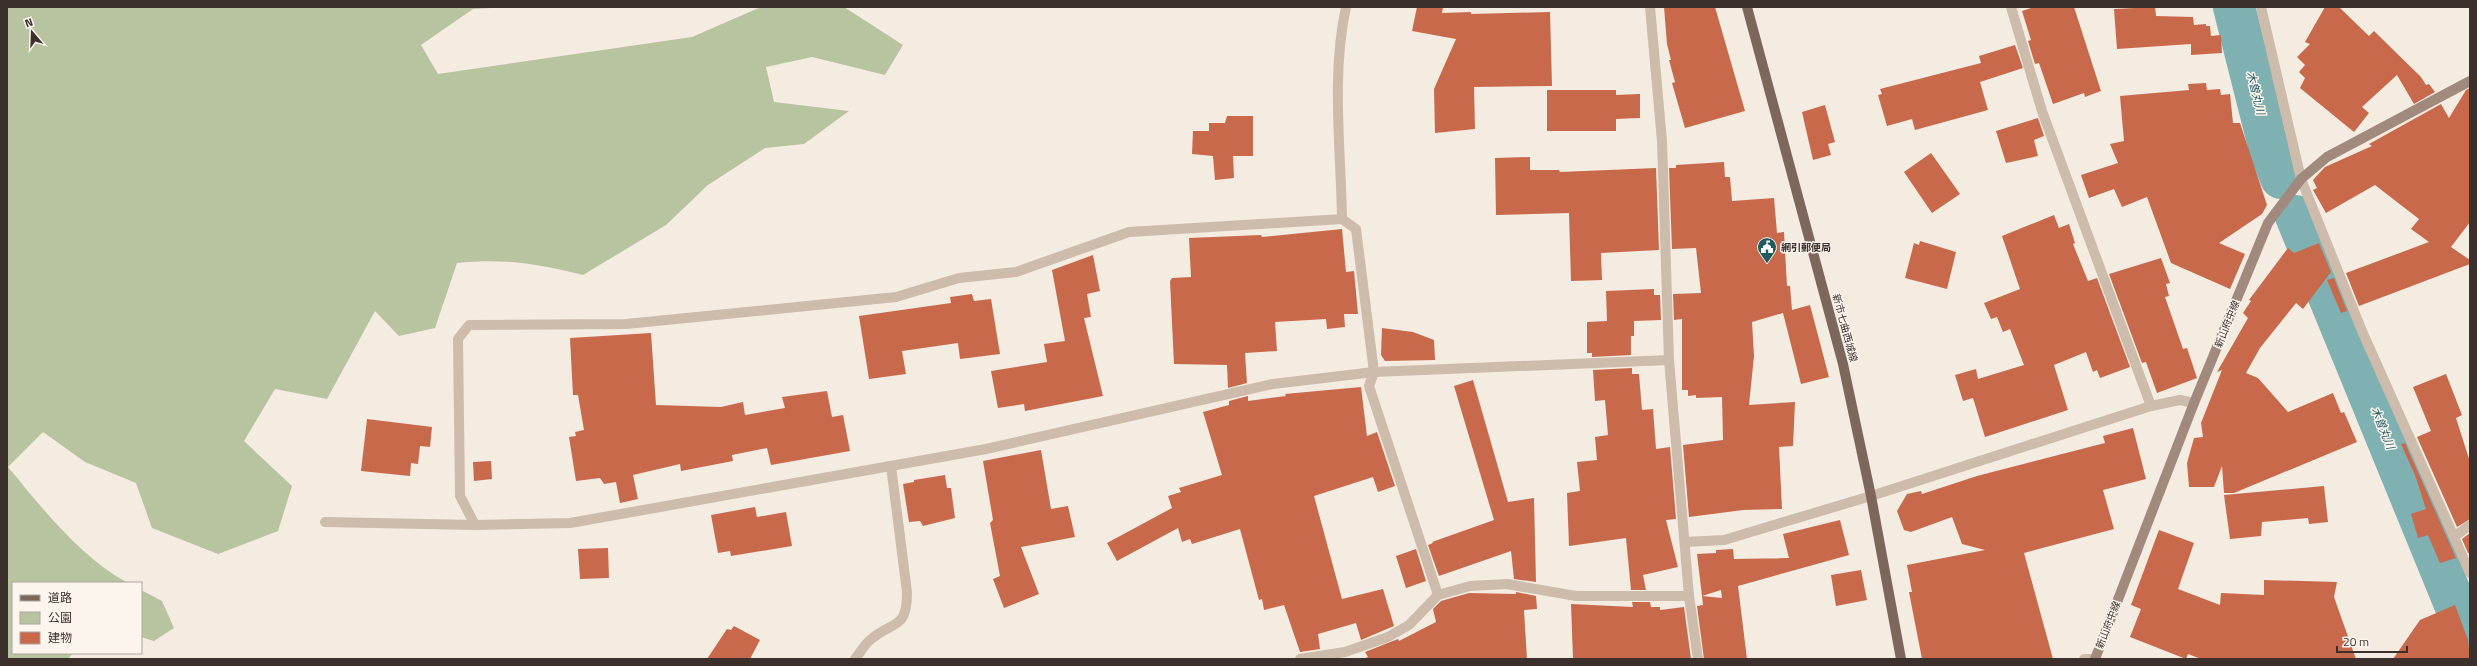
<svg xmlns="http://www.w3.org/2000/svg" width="2477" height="666" viewBox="0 0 2477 666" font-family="'Titillium Web','Noto Sans JP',sans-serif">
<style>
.green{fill:#b8c4a0}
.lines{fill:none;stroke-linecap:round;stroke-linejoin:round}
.river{stroke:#7fb0b2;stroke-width:42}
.building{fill:#c8694b}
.minor{stroke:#cdbbac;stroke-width:10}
.secondary{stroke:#a18a7d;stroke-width:10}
.primary{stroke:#7d675c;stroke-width:10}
.labels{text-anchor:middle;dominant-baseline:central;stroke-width:3;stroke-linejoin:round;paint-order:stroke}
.poi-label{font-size:10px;font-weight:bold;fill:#3b302b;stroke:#fbf5ee;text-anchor:start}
.street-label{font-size:10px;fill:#3b302b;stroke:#fbf5ee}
.water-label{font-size:11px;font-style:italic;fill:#1f5a5e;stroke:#fbf5ee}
</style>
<rect width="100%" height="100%" fill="#f4ebe1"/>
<g class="green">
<path d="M 7,7 L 510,7 L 473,9 L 421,45 L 438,74 L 692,37 L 761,7 L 844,7 L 903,45 L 885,75 L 812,57 L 766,67 L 774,102 L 849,111 L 804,144 L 765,148 L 708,185 L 666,225 L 583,275 C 538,264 504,258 457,263 L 435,328 L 399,336 L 375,311 L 327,399 L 275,389 L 244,441 L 292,486 L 278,531 L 218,554 L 152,528 L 136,483 L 85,462 L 43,432 L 8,467 C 43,509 80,557 128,583 L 13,583 L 13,653 L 73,653 L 68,659 L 7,659 Z"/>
<path d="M 141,590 L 162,601 L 174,628 L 154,641 L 141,637 Z"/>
</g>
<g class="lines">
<g class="river">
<path d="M 2234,7 L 2270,150 L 2281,178"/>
<path d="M 2296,216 L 2470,641"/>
</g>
</g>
<g class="building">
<path d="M 1417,7 L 1443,7 L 1442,13 L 1471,12 L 1471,14 L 1550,12 L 1552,86 L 1474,87 L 1475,129 L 1435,133 L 1434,89 L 1456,39 L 1412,31 Z"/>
<path d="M 1664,7 L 1715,7 L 1745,111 L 1685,128 L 1672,83 L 1675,82 L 1669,60 L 1671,60 L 1667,44 Z"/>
<path d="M 2034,7 L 2074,7 L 2101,91 L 2085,97 L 2084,93 L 2053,104 L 2039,63 L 2035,64 L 2028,41 L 2031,40 L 2022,11 Z"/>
<path d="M 2155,7 L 2156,16 L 2193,17 L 2194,25 L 2206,24 L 2206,26 L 2210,26 L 2211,36 L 2221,35 L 2222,53 L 2191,55 L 2191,44 L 2117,49 L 2114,9 Z"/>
<path d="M 2325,7 L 2339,7 L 2369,36 L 2374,31 L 2421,77 L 2426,85 L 2429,84 L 2435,92 L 2414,104 L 2397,75 L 2362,107 L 2369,113 L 2354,132 L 2300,88 L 2305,78 L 2299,72 L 2305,65 L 2297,57 L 2310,44 L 2305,42 Z"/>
<path d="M 2015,45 L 2023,68 L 1980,82 L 1988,110 L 1915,130 L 1912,119 L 1887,126 L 1878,95 L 1882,94 L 1880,89 L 1981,63 L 1979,56 Z"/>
<path d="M 2206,83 L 2207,90 L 2220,89 L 2221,95 L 2230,94 L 2233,123 L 2240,123 L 2267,205 L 2262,214 L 2219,243 L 2245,254 L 2230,289 L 2171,263 L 2147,197 L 2122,207 L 2114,189 L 2089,198 L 2081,175 L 2118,163 L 2110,144 L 2124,141 L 2120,96 L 2189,90 L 2188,84 Z"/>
<path d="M 2470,88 L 2470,222 L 2451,247 L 2470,260 L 2470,264 L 2359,306 L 2346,273 L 2429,242 L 2411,229 L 2419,219 L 2375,185 L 2326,213 L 2313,190 L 2317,188 L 2313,180 L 2325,167 L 2372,146 L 2369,144 L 2441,104 L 2449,118 L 2466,90 Z"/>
<path d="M 1547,90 L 1616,90 L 1616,95 L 1640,94 L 1640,118 L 1616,119 L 1616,131 L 1547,131 Z"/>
<path d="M 1825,105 L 1835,142 L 1828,144 L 1831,155 L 1813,160 L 1802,112 Z"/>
<path d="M 1227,116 L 1253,116 L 1253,156 L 1233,156 L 1234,178 L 1215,180 L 1213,156 L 1192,154 L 1193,131 L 1209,131 L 1209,123 L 1225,123 Z"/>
<path d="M 2038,118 L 2044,136 L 2034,140 L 2038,156 L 2006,163 L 1996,131 Z"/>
<path d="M 1931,153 L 1960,194 L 1932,213 L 1904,172 Z"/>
<path d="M 1530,157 L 1530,170 L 1559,170 L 1560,172 L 1656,168 L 1659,250 L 1601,253 L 1602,280 L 1571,281 L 1569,213 L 1496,215 L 1495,158 Z"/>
<path d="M 1724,162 L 1725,177 L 1730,177 L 1732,201 L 1774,198 L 1777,233 L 1784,232 L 1787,286 L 1790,286 L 1792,310 L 1810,305 L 1829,377 L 1801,384 L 1783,313 L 1752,322 L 1754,356 L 1749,405 L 1795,402 L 1793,446 L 1779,447 L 1782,509 L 1743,510 L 1689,517 L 1683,445 L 1723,440 L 1722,397 L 1696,398 L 1696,395 L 1688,396 L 1688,390 L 1682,390 L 1682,319 L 1674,320 L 1673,294 L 1701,293 L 1696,248 L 1672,249 L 1669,168 L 1676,168 L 1676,165 Z"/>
<path d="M 2054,215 L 2059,228 L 2069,224 L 2075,243 L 2073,244 L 2088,281 L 2097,278 L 2130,367 L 2100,378 L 2097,370 L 2093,372 L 2086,352 L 2054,365 L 2068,410 L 1985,437 L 1973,398 L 1963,401 L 1955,375 L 1976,369 L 1978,379 L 2024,365 L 2010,329 L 2003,332 L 1997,317 L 1991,319 L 1984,303 L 2020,289 L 2002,236 Z"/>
<path d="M 1342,229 L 1346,272 L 1354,271 L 1358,314 L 1344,314 L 1345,327 L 1327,329 L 1326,319 L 1275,322 L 1277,351 L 1245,353 L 1247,383 L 1228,388 L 1227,365 L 1174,364 L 1170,281 L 1172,278 L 1191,277 L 1189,238 L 1261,235 L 1262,237 Z"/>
<path d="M 1920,241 L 1956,252 L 1947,289 L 1905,278 L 1914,243 L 1919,245 Z"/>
<path d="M 2319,243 L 2331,272 L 2303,309 L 2296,303 L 2260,348 L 2246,373 L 2258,378 L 2288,412 L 2333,393 L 2341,413 L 2344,412 L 2357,442 L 2234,493 L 2224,493 L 2222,466 L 2214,487 L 2189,487 L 2187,463 L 2194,438 L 2203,437 L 2201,423 L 2222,370 L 2217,372 L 2248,318 L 2243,313 L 2251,301 L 2249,300 L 2288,248 L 2294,253 Z"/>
<path d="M 1093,255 L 1100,291 L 1087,294 L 1091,317 L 1084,318 L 1103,396 L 1025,411 L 1024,404 L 998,408 L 991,371 L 1047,362 L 1044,344 L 1065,341 L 1052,270 Z"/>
<path d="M 2161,258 L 2170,283 L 2166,284 L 2169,296 L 2165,297 L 2183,349 L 2187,348 L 2197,378 L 2157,393 L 2146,362 L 2142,363 L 2109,274 Z"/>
<path d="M 2334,278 L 2347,311 L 2341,313 L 2327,280 Z"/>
<path d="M 1654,289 L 1654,295 L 1660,295 L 1661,320 L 1634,321 L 1634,336 L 1631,336 L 1631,355 L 1592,357 L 1592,353 L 1587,353 L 1587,322 L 1607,321 L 1606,291 Z"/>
<path d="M 972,294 L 974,301 L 991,299 L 1000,354 L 960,359 L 958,343 L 902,351 L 906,374 L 869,379 L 859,316 L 951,303 L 950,297 Z"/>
<path d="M 1382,328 L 1413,332 L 1434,340 L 1435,360 L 1385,361 L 1381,355 Z"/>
<path d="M 651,333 L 656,405 L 721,407 L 743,402 L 745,415 L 785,408 L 782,397 L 827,391 L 832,417 L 843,415 L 850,451 L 771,465 L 767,448 L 732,455 L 733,461 L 681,471 L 680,464 L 633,475 L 638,499 L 620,503 L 616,482 L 604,484 L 600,478 L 576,481 L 569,437 L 576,436 L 575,432 L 584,430 L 578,395 L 573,395 L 570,338 Z"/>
<path d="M 1632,368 L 1632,374 L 1639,374 L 1642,410 L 1653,409 L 1656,449 L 1670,447 L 1676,519 L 1666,520 L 1678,567 L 1643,575 L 1646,590 L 1631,590 L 1626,538 L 1569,546 L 1567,493 L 1580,491 L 1577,462 L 1597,460 L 1595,437 L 1608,435 L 1605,400 L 1595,401 L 1593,370 Z"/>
<path d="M 2446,374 L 2462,415 L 2456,418 L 2470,462 L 2470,519 L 2457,527 L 2417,437 L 2431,431 L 2413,387 Z"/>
<path d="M 1473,380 L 1508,502 L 1534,498 L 1536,582 L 1514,579 L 1511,551 L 1439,576 L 1428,545 L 1433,543 L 1432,542 L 1494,520 L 1454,386 Z"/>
<path d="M 1361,387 L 1367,436 L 1377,432 L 1395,486 L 1378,492 L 1373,477 L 1314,496 L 1342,599 L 1383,589 L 1394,626 L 1361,640 L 1356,623 L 1318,634 L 1320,649 L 1300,652 L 1284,605 L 1264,610 L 1262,599 L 1259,600 L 1240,529 L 1192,544 L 1190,539 L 1182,542 L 1178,528 L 1117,561 L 1107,543 L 1172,508 L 1168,496 L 1181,492 L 1179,488 L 1222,475 L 1203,412 L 1229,405 L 1229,401 L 1248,396 L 1248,401 L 1286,396 L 1285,394 Z"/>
<path d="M 367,419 L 432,427 L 430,447 L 420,446 L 418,464 L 411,463 L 410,476 L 361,471 Z"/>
<path d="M 2133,428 L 2146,479 L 2103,490 L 2114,529 L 2024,553 L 2053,659 L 1922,659 L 1909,592 L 1912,592 L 1907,565 L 1985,550 L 1962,544 L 1952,517 L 1911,532 L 1904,530 L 1897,511 L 1907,494 L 1921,491 L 1922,494 L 1977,476 L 2105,443 L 2103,436 Z"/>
<path d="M 2405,443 L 2456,558 L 2440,563 L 2428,535 L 2418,538 L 2411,514 L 2426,509 L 2415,475 L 2401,444 Z"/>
<path d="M 1041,450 L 1051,509 L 1068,506 L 1075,537 L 1021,547 L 1039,594 L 1004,608 L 993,579 L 1000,576 L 990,523 L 993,520 L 983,461 Z"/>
<path d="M 491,461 L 492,479 L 474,481 L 473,462 Z"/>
<path d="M 945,475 L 947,488 L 951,488 L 955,518 L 923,526 L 920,521 L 909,522 L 903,484 L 914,482 L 914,480 Z"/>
<path d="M 2324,486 L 2328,522 L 2309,524 L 2308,518 L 2262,522 L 2261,536 L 2230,539 L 2224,495 Z"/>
<path d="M 755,507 L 757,517 L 786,512 L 792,546 L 731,556 L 730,551 L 718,553 L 711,515 Z"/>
<path d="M 1840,520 L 1849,555 L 1738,586 L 1747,659 L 1704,659 L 1697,606 L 1703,605 L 1702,596 L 1722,598 L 1721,590 L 1702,596 L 1697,554 L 1716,553 L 1716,550 L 1733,549 L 1734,559 L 1789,558 L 1783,534 Z"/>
<path d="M 2159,530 L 2194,543 L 2178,589 L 2220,605 L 2221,593 L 2264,595 L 2264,580 L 2337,582 L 2334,597 L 2356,659 L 2201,659 L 2188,654 L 2186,659 L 2130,637 L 2141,609 L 2131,605 Z"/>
<path d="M 2470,533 L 2470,553 L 2468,553 L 2462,539 Z"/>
<path d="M 608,548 L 609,578 L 580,579 L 578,549 Z"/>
<path d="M 1416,549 L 1426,581 L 1406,588 L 1396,556 Z"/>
<path d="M 1861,570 L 1867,600 L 1836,606 L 1831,575 Z"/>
<path d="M 1516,592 L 1536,596 L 1537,609 L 1524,610 L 1527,659 L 1363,659 L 1368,657 L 1365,652 L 1398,639 L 1399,641 L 1436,622 L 1433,609 L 1441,601 L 1469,593 L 1516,594 Z"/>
<path d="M 1632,602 L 1650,602 L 1651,607 L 1660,607 L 1660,610 L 1684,607 L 1691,659 L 1573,659 L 1571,604 L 1633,607 Z"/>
<path d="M 2455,605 L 2468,640 L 2470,659 L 2393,659 L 2420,620 Z"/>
<path d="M 734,626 L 760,640 L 750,659 L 707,659 L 727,629 L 731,630 Z"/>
</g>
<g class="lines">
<g class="minor">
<path d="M 1650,7 L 1662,141 L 1669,360 L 1689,596 L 1698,659"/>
<path d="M 2011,7 L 2042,111 L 2151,406"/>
<path d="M 2261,7 L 2301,179 L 2362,331 L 2470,573"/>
<path d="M 1342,219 C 1341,150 1331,75 1346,7"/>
<path d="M 325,522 L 475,525 L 570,523 L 986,449 L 1273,384 L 1374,372 L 1669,360"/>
<path d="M 475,525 L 460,496 L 458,339 L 469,325 L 626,324 L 896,297 L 959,278 L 1016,272 L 1129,232 L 1342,219 L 1356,229 L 1374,372 L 1369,386 L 1438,595"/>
<path d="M 2455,536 L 2470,525"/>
<path d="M 1685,542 L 1724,540 L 1871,496 L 2151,406 L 2180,400 L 2194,403"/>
<path d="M 855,659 C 860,653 864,645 870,640 C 893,620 907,631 907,592 L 891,466"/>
<path d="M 1300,659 L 1345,652 L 1388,637 L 1409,625 L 1438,595 L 1470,586 L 1507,584 L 1576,596 L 1689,596"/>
<path d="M 2084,659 L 2095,659"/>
</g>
<path class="secondary" d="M 2095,659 L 2194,403 L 2268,223 L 2301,179 L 2327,157 L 2470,81"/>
<path class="primary" d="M 1747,7 L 1843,364 L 1871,496 L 1901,659"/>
</g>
<defs>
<symbol id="civic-pin" viewBox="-11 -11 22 30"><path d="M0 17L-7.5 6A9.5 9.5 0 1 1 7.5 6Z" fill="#1f5a5e" stroke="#fbf5ee"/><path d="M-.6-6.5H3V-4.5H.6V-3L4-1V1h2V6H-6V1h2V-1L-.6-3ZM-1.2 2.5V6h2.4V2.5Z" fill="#fff"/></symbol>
</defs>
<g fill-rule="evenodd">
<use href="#civic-pin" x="1756" y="236" width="22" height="30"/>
</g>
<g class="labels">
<g class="poi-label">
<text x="1781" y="247">網引郵便局</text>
</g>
<g class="street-label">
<text transform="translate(2227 324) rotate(-68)">新山府中線</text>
<text transform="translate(1845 328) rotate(75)">新市七曲西城線</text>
<text transform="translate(2108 625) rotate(-69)">新山府中線</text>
</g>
<g class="water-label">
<text transform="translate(2256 93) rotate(76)">木曽丸川</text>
<text transform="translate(2383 428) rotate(68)">木曽丸川</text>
</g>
</g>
<rect width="2477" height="666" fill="none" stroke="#3b302b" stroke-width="16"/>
<rect x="12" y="582" width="130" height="72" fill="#fbf5ee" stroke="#aea6a0"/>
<rect x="20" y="595" width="20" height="6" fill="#7d675c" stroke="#aea6a0"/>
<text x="48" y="602" font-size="12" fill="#3b302b">道路</text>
<rect x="20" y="612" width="20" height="12" fill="#b8c4a0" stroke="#aea6a0"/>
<text x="48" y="622" font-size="12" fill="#3b302b">公園</text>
<rect x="20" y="632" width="20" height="12" fill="#c8694b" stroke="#aea6a0"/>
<text x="48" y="642" font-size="12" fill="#3b302b">建物</text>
<g transform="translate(32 32) rotate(341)" stroke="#fbf5ee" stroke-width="3" paint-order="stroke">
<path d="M0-3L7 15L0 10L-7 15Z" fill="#3b302b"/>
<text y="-6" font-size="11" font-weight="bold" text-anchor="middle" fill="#3b302b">N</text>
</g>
<path d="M2337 646v6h70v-6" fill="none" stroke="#3b302b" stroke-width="2"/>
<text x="2343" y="646" font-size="12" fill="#3b302b" stroke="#fbf5ee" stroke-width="3" paint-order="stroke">20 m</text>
</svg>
